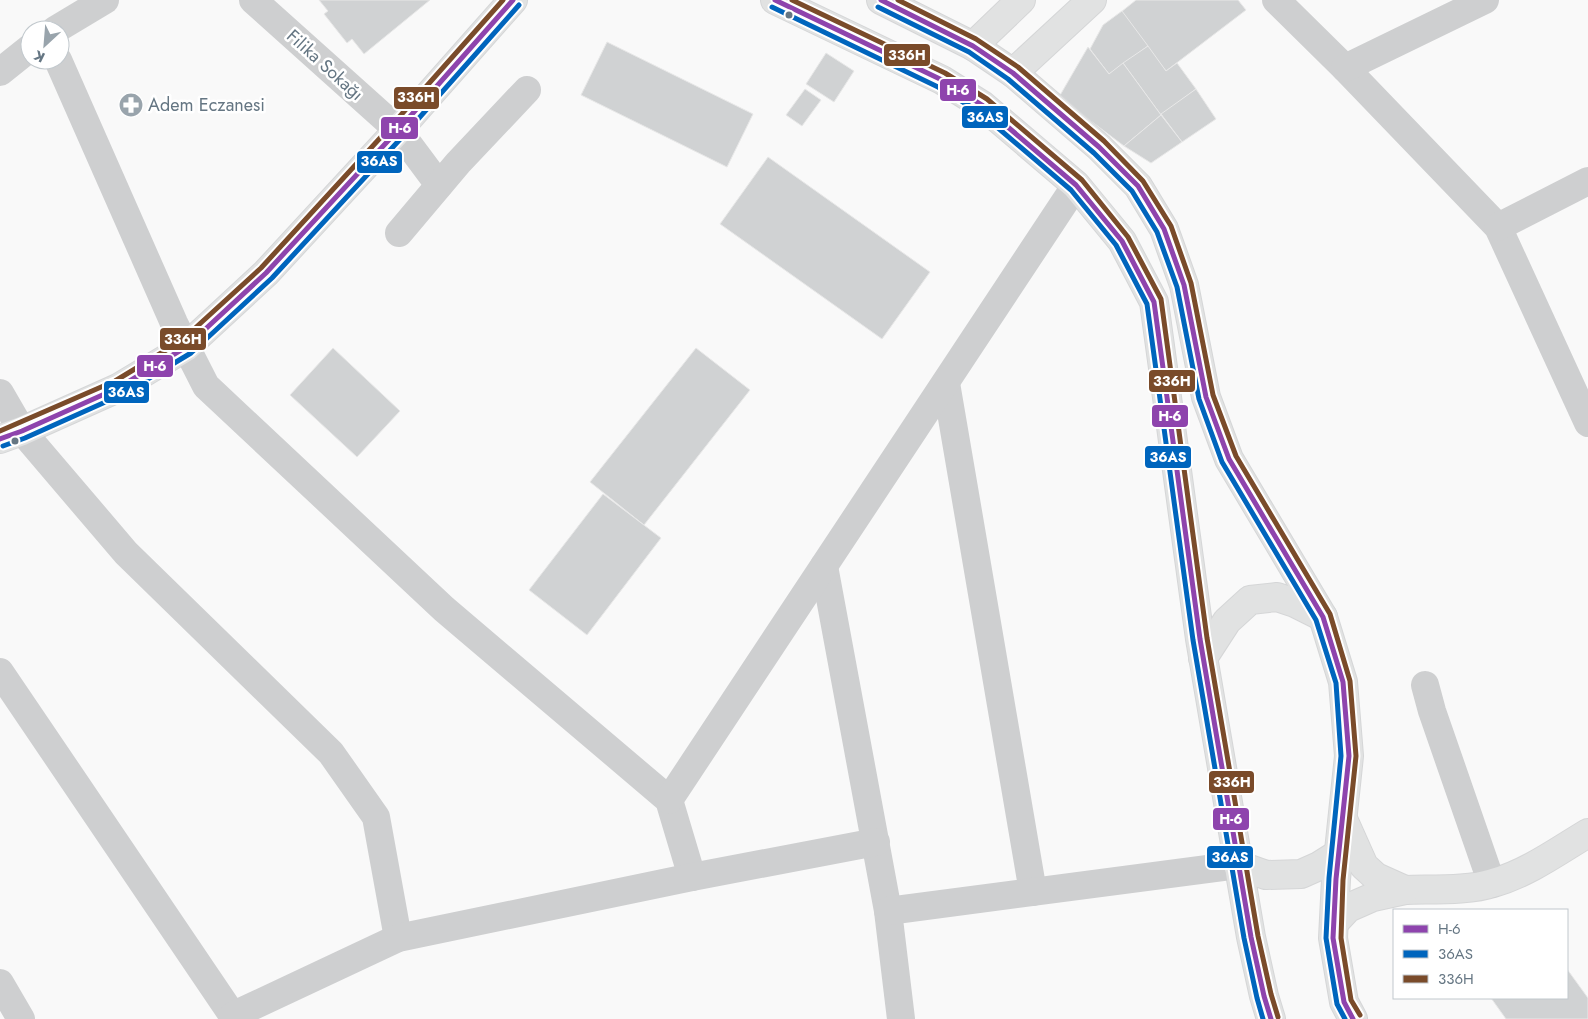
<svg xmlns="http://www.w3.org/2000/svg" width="1588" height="1019" viewBox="0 0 1588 1019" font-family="Jost,sans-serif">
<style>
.building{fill:#d0d2d3;stroke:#e8e8e8}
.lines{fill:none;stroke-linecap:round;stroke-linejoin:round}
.major-casing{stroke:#d5d6d7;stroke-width:30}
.minor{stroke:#cecfd0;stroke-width:28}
.major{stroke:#e1e2e2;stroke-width:28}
.bus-1-casing{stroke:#fff;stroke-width:9}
.bus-2-casing{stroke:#fff;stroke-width:9}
.bus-3-casing{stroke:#fff;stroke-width:9}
.bus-1{stroke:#8e44ad;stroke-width:5}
.bus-2{stroke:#0065bd;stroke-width:5}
.bus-3{stroke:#7a4b2a;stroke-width:5}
.bus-dot{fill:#657683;stroke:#fff;stroke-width:2}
.labels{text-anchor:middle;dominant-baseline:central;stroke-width:5;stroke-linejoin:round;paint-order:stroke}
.street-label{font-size:18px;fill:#657683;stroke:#fff}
.poi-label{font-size:18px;fill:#657683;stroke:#fff;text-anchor:start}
.line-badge{stroke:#fff;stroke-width:2}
.badge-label{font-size:14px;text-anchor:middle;font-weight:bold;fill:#fff}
</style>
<rect width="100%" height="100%" fill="#f9f9f9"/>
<g class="building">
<path d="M 319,0 L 430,0 L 364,54 L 352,39 L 347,43 L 324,14 L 328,11 Z"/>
<path d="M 1136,0 L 1238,0 L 1246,10 L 1166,71 L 1121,12 Z"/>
<path d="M 1122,11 L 1148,46 L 1109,74 L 1090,49 L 1103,25 Z"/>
<path d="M 607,42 L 753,114 L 727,167 L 581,95 Z"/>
<path d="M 1148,46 L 1166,71 L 1177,63 L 1196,89 L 1161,115 L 1123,63 Z"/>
<path d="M 1088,47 L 1109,74 L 1123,63 L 1161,115 L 1124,146 L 1059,97 Z"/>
<path d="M 826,53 L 854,71 L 834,102 L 806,84 Z"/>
<path d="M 805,89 L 821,100 L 802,126 L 786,115 Z"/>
<path d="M 1196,89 L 1216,119 L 1182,142 L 1161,114 Z"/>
<path d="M 1161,115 L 1182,142 L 1151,163 L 1124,146 Z"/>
<path d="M 768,157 L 930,272 L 882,339 L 720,224 Z"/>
<path d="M 333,348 L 400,411 L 357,457 L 290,395 Z"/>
<path d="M 696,348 L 750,390 L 644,525 L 590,482 Z"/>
<path d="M 603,494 L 661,538 L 587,635 L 529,590 Z"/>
<path d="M 1567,969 L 1588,998 L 1588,1019 L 1506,1019 L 1491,998 L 1567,998 Z"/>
</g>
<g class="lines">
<defs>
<g id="major">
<path d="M 775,0 L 942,80 L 982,105 L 1076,185 L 1122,241 L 1154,302 L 1200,639 L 1251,937 L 1264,996 L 1271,1019"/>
<path d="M 881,0 L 973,46 L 1013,73 L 1099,147 L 1138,186 L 1164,229 L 1184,285 L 1206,397 L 1229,459 L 1323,617 L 1343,682 L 1349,756 L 1336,879 L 1333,938 L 1344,1002 L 1353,1019"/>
<path d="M 973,46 L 1021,0"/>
<path d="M 1013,73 L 1092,0"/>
<path d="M 0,439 L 22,431 L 118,388 L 186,347 L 266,273 L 398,130 L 513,0"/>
<path d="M 1203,658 L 1227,621 L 1250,600 L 1277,597 L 1295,603 L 1323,617"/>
<path d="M 1238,865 L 1266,875 L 1301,874 L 1319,866 L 1338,854"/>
<path d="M 1405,890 C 1431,889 1469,891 1493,883 C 1528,873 1558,851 1588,833"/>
<path d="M 1334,923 L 1348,908 L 1373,897 L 1405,890 L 1376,877 L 1364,866 L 1343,819"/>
</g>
</defs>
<use href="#major" class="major-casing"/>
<g class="minor">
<path d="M 253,0 L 398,130 L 439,185"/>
<path d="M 1276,0 L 1345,68 L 1498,227 L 1588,423"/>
<path d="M 55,30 L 105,0"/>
<path d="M 58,60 L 174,323 L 206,386 L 444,609 L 669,800 L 692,877"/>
<path d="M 1345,68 L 1485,0"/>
<path d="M 0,72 L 30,48"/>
<path d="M 1498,227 L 1588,181"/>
<path d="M 399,233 L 458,163 L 527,90"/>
<path d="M 946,383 L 1033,892"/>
<path d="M 0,393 L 22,431 L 126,553 L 331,753 L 376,817 L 398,938"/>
<path d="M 824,566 L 888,911 L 901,1019"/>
<path d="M 0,672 L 235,1019"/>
<path d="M 1425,685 L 1432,711 L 1492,884"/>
<path d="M 669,800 L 1076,185"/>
<path d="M 888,911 L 1238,865"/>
<path d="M 0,983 L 21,1019"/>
<path d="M 234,1015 L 398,938 L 692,877 L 876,842"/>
</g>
<use href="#major" class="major"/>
<defs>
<g id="bus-1">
<path d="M 775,0 L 942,80 L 982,105 L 1076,185 L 1122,241 L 1154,302 L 1200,639 L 1251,937 L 1264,996 L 1271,1019"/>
<path d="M 881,0 L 973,46 L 1013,73 L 1099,147 L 1138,186 L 1164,229 L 1184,285 L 1206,397 L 1229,459 L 1323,617 L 1343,682 L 1349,756 L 1336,879 L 1333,938 L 1344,1002 L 1353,1019"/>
<path d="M 0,439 L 22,431 L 118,388 L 186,347 L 266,273 L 398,130 L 513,0"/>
</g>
<g id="bus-2">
<path d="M 772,7 L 938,87 L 978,111 L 1071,190 L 1116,245 L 1147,304 L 1193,640 L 1244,938 L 1257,998 L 1263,1019"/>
<path d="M 878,7 L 969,52 L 1008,79 L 1094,153 L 1132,191 L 1157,232 L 1177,287 L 1199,399 L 1222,462 L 1316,620 L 1336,683 L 1341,756 L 1329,878 L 1326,938 L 1337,1004 L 1345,1019"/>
<path d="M 3,446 L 25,438 L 121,395 L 191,353 L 272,278 L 404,135 L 519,5"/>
</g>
<g id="bus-3">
<path d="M 792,0 L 945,73 L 987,99 L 1082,180 L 1128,237 L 1161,299 L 1207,638 L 1258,936 L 1271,994 L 1278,1017"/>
<path d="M 898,0 L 976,39 L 1018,67 L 1104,141 L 1143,181 L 1171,226 L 1191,283 L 1213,395 L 1236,456 L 1330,614 L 1350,681 L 1356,756 L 1343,880 L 1341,938 L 1351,1000 L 1360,1015"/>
<path d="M 0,431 L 115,381 L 181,341 L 261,268 L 392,125 L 503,0"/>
</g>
</defs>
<use href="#bus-1" class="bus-1-casing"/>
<use href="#bus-2" class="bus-2-casing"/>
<use href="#bus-3" class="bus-3-casing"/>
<use href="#bus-1" class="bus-1"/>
<use href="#bus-2" class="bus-2"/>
<use href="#bus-3" class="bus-3"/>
</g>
<defs>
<symbol id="pharmacy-disc" viewBox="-11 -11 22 22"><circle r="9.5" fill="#99a4ac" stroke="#fff"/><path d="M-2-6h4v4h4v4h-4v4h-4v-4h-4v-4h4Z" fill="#fff"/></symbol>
</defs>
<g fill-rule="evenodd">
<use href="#pharmacy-disc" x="117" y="91" width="28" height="28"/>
</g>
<g class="bus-dot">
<circle cx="789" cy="15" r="4.5"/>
<circle cx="15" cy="441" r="4.5"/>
</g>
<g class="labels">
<g class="street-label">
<text transform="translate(325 65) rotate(42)">Filika Sokağı</text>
</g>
<g class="poi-label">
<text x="148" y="105">Adem Eczanesi</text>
</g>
</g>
<g class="line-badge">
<rect x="883" y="43" width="48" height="24" rx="5" fill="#7a4b2a"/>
<rect x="939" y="78" width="38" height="24" rx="5" fill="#8e44ad"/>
<rect x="393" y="86" width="47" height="24" rx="5" fill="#7a4b2a"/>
<rect x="961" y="105" width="48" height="24" rx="5" fill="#0065bd"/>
<rect x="380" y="116" width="39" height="24" rx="5" fill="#8e44ad"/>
<rect x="356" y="150" width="47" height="24" rx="5" fill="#0065bd"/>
<rect x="159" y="327" width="48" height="24" rx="5" fill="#7a4b2a"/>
<rect x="136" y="354" width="38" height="24" rx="5" fill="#8e44ad"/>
<rect x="1148" y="369" width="48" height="24" rx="5" fill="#7a4b2a"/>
<rect x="103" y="380" width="47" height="24" rx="5" fill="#0065bd"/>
<rect x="1151" y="404" width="38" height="24" rx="5" fill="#8e44ad"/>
<rect x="1144" y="445" width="48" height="24" rx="5" fill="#0065bd"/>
<rect x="1208" y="770" width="47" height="24" rx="5" fill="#7a4b2a"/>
<rect x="1212" y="807" width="38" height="24" rx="5" fill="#8e44ad"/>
<rect x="1206" y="845" width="48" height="24" rx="5" fill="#0065bd"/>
</g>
<g class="badge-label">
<text x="907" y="60">336H</text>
<text x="958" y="95">H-6</text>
<text x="416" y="102">336H</text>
<text x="985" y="122">36AS</text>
<text x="400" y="133">H-6</text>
<text x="379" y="166">36AS</text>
<text x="183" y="344">336H</text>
<text x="155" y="371">H-6</text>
<text x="1172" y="386">336H</text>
<text x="126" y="397">36AS</text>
<text x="1170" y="421">H-6</text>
<text x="1168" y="462">36AS</text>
<text x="1232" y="787">336H</text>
<text x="1231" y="824">H-6</text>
<text x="1230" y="862">36AS</text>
</g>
<rect x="1393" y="909" width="175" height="90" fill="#ffffff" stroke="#c1c8cd"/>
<rect x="1403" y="925" width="25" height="8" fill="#8e44ad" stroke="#c1c8cd"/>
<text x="1438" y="934" font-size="15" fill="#657683">H-6</text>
<rect x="1403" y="950" width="25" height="8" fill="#0065bd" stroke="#c1c8cd"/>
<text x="1438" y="959" font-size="15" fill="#657683">36AS</text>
<rect x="1403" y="975" width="25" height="8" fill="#7a4b2a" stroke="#c1c8cd"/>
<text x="1438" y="984" font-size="15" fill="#657683">336H</text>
<g transform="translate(45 45) rotate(206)"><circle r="24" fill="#ffffff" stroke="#c1c8cd"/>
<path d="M0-4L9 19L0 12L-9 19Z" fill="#99a4ac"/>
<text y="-8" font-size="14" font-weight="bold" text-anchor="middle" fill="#657683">K</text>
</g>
</svg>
